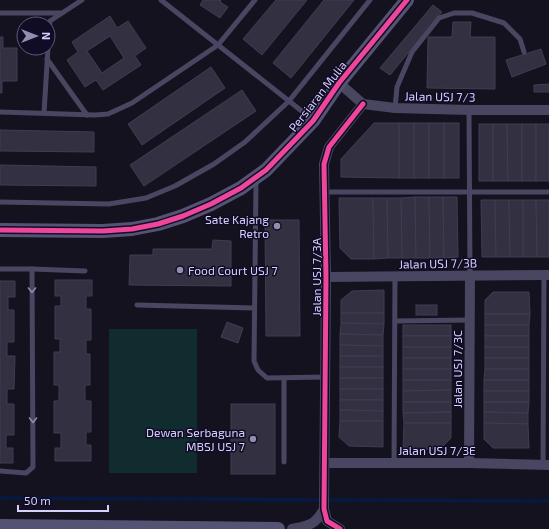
<svg xmlns="http://www.w3.org/2000/svg" width="549" height="529" viewBox="0 0 549 529" font-family="'Exo 2',sans-serif">
<style>
.green{fill:#102c2e}
.lines{fill:none;stroke-linecap:round;stroke-linejoin:round}
.stream{stroke:#061942;stroke-width:3.5}
.building{fill:#333042;stroke:#413c54;fill-rule:evenodd}
.lane{stroke:#484660;stroke-width:5}
.street{stroke:#484660;stroke-width:10}
.secondary{stroke:#555373;stroke-width:14}
.cycleway-casing{stroke:#110c25;stroke-width:8}
.cycleway{stroke:#ed469a;stroke-width:5}
.oneway{stroke:#908bb0}
.poi-dot{fill:#938eb1;stroke:#110c25;stroke-width:1.5}
.labels{text-anchor:middle;dominant-baseline:central;stroke-width:3;stroke-linejoin:round;paint-order:stroke}
.street-label{font-size:12px;fill:#d7d0ff;stroke:#110c25}
.poi-label{font-size:12px;fill:#d7d0ff;stroke:#110c25;text-anchor:end}
</style>
<rect width="100%" height="100%" fill="#14121f"/>
<rect class="green" x="109" y="329" width="88" height="144"/>
<g class="lines">
<path class="stream" d="M 0,498 L 549,501"/>
</g>
<g class="building">
<path d="M 203,0 L 221,0 L 220,2 L 228,7 L 220,18 L 200,5 Z"/>
<path d="M 276,0 L 307,0 L 262,55 L 243,39 Z"/>
<path d="M 324,0 L 354,0 L 291,78 L 273,63 Z"/>
<path d="M 433,5 L 442,12 L 390,75 L 380,68 Z"/>
<path d="M 110,16 L 117,28 L 128,21 L 146,48 L 135,56 L 141,65 L 103,90 L 96,80 L 85,87 L 67,60 L 78,52 L 72,42 ZM 110,36 L 124,58 L 102,73 L 87,51 Z"/>
<path d="M 453,22 L 471,22 L 470,37 L 495,37 L 495,89 L 427,88 L 428,37 L 452,37 Z"/>
<path d="M 0,37 L 3,37 L 3,48 L 17,48 L 17,81 L 2,81 L 2,93 L 0,93 Z"/>
<path d="M 541,49 L 546,64 L 512,77 L 506,60 Z"/>
<path d="M 211,67 L 225,88 L 142,145 L 128,124 Z"/>
<path d="M 549,84 L 549,92 L 534,92 L 534,85 Z"/>
<path d="M 242,90 L 256,111 L 144,186 L 130,165 Z"/>
<path d="M 374,123 L 399,123 L 399,178 L 341,177 L 341,159 Z"/>
<rect x="399" y="123" width="15" height="55"/>
<rect x="414" y="123" width="15" height="55"/>
<rect x="429" y="123" width="15" height="55"/>
<rect x="444" y="123" width="15" height="55"/>
<rect x="479" y="124" width="14" height="57"/>
<path d="M 493,124 L 507,124 L 508,181 L 493,181 Z"/>
<path d="M 507,124 L 522,124 L 522,181 L 508,181 Z"/>
<rect x="522" y="124" width="14" height="57"/>
<rect x="536" y="124" width="13" height="57"/>
<path d="M 0,130 L 94,132 L 94,152 L 0,151 Z"/>
<path d="M 0,165 L 96,167 L 96,186 L 0,185 Z"/>
<path d="M 415,197 L 416,258 L 402,258 L 401,198 Z"/>
<path d="M 415,197 L 429,197 L 430,258 L 416,258 Z"/>
<path d="M 429,197 L 443,197 L 444,258 L 430,258 Z"/>
<path d="M 443,197 L 457,197 L 458,257 L 444,258 Z"/>
<path d="M 339,198 L 373,198 L 374,259 L 351,259 L 340,248 Z"/>
<path d="M 373,198 L 387,198 L 388,258 L 374,259 Z"/>
<path d="M 387,198 L 401,198 L 402,258 L 388,258 Z"/>
<path d="M 481,200 L 495,200 L 496,257 L 482,257 Z"/>
<path d="M 495,200 L 509,200 L 510,257 L 496,257 Z"/>
<path d="M 509,200 L 523,200 L 523,257 L 510,257 Z"/>
<path d="M 523,200 L 536,200 L 537,257 L 523,257 Z"/>
<path d="M 536,200 L 549,200 L 549,257 L 537,257 Z"/>
<path d="M 265,220 L 299,220 L 300,336 L 266,336 Z"/>
<path d="M 213,240 L 231,241 L 231,286 L 129,285 L 130,255 L 153,255 L 153,249 L 212,249 Z"/>
<path d="M 55,280 L 92,280 L 92,296 L 86,296 L 86,309 L 91,309 L 91,340 L 86,340 L 86,354 L 90,354 L 90,385 L 85,385 L 85,401 L 91,401 L 91,432 L 86,432 L 86,445 L 91,445 L 91,461 L 55,461 L 55,448 L 61,448 L 61,433 L 54,433 L 54,401 L 59,401 L 59,385 L 54,385 L 54,352 L 60,352 L 60,339 L 55,339 L 55,306 L 61,306 L 61,296 L 55,296 Z"/>
<path d="M 0,281 L 15,281 L 15,297 L 8,297 L 8,310 L 14,310 L 14,342 L 7,342 L 7,356 L 15,356 L 14,389 L 7,389 L 7,404 L 14,404 L 14,435 L 6,435 L 6,448 L 13,448 L 13,463 L 0,463 Z"/>
<path d="M 384,290 L 384,313 L 341,313 L 341,300 L 352,291 Z"/>
<path d="M 493,292 L 529,292 L 530,314 L 485,314 L 485,300 Z"/>
<rect x="416" y="305" width="21" height="10"/>
<path d="M 341,313 L 384,313 L 384,324 L 341,323 Z"/>
<path d="M 485,314 L 530,314 L 529,325 L 485,325 Z"/>
<path d="M 227,322 L 243,328 L 238,343 L 221,337 Z"/>
<path d="M 341,323 L 384,324 L 383,335 L 340,334 Z"/>
<rect x="403" y="325" width="48" height="11"/>
<rect x="485" y="325" width="44" height="11"/>
<path d="M 340,334 L 383,335 L 383,346 L 340,345 Z"/>
<rect x="403" y="336" width="48" height="11"/>
<rect x="485" y="336" width="44" height="11"/>
<path d="M 340,345 L 383,346 L 383,356 L 340,356 Z"/>
<rect x="403" y="347" width="48" height="11"/>
<rect x="485" y="347" width="44" height="11"/>
<rect x="340" y="356" width="43" height="11"/>
<rect x="403" y="358" width="48" height="11"/>
<rect x="485" y="358" width="44" height="11"/>
<rect x="340" y="367" width="43" height="11"/>
<rect x="403" y="369" width="48" height="11"/>
<path d="M 485,369 L 529,369 L 529,380 L 484,380 Z"/>
<rect x="340" y="378" width="43" height="11"/>
<path d="M 403,380 L 451,380 L 451,390 L 403,391 Z"/>
<rect x="484" y="380" width="45" height="11"/>
<rect x="340" y="389" width="43" height="11"/>
<path d="M 451,390 L 451,402 L 403,402 L 403,391 Z"/>
<rect x="484" y="391" width="45" height="11"/>
<path d="M 340,400 L 383,400 L 383,411 L 340,410 Z"/>
<path d="M 403,402 L 451,402 L 451,412 L 403,413 Z"/>
<path d="M 484,402 L 529,402 L 528,413 L 484,412 Z"/>
<rect x="231" y="404" width="44" height="70"/>
<path d="M 340,410 L 383,411 L 383,421 L 340,421 Z"/>
<path d="M 451,412 L 451,423 L 404,423 L 403,413 Z"/>
<path d="M 484,412 L 528,413 L 528,424 L 484,423 Z"/>
<path d="M 340,421 L 383,421 L 383,447 L 349,446 L 339,437 Z"/>
<path d="M 404,423 L 451,423 L 451,438 L 440,449 L 403,449 Z"/>
<path d="M 484,423 L 528,424 L 529,448 L 493,448 L 484,439 Z"/>
</g>
<g class="lines">
<g class="lane">
<path d="M 161,0 L 313,120"/>
<path d="M 0,13 L 61,13"/>
<path d="M 48,42 L 50,21 L 82,0"/>
<path d="M 47,59 L 87,115"/>
<path d="M 395,108 L 397,87 L 412,52 L 439,18 L 454,13 L 472,13 L 504,23 L 520,39 L 524,52"/>
<path d="M 469,110 L 470,275"/>
<path d="M 0,112 L 95,115 L 108,114 L 132,103 L 218,45 L 255,0"/>
<path d="M 44,113 L 48,48"/>
<path d="M 256,180 L 254,361 L 258,370 L 267,378 L 325,377"/>
<path d="M 325,192 L 549,192"/>
<path d="M 0,202 L 109,204 L 146,198 L 175,186 L 214,164 L 245,142 L 289,101 L 370,0"/>
<path d="M 0,269 L 32,269 L 33,467 L 26,473 L 0,471"/>
<path d="M 32,269 L 85,271"/>
<path d="M 137,305 L 254,308"/>
<path d="M 395,321 L 470,320"/>
<path d="M 284,378 L 284,462"/>
<path d="M 394,463 L 395,276"/>
<path d="M 543,465 L 544,275"/>
</g>
<g class="street">
<path d="M 339,83 L 363,104 L 395,108 L 469,110 L 549,110"/>
<path d="M 326,277 L 549,275"/>
<path d="M 325,463 L 469,463 L 549,465"/>
<path d="M 469,463 L 470,275"/>
<path d="M 292,529 C 310,525 315,525 324,509"/>
<path d="M 340,529 L 327,521 L 324,509 L 326,277 L 324,164 L 329,147 L 363,104"/>
</g>
<g class="secondary">
<path d="M 0,230 L 103,231 L 132,229 L 158,224 L 183,216 L 211,204 L 241,188 L 266,170 L 313,121 L 339,83 L 407,0"/>
<path d="M 0,526 L 278,529"/>
</g>
<defs>
<g id="cycleway">
<path d="M 0,230 L 103,231 L 132,229 L 158,224 L 183,216 L 211,204 L 241,188 L 266,170 L 313,121 L 339,83 L 407,0"/>
<path d="M 340,529 L 327,521 L 324,509 L 326,277 L 324,164 L 329,147 L 363,104"/>
</g>
</defs>
<use href="#cycleway" class="cycleway-casing"/>
<use href="#cycleway" class="cycleway"/>
</g>
<defs><path id="oneway-chevron" d="M-2-3.5L2.5 0L-2 3.5" fill="none" stroke-width="1.6" stroke-linecap="round" stroke-linejoin="round"/></defs>
<g class="oneway">
<use href="#oneway-chevron" transform="translate(32 290) rotate(90)"/>
<use href="#oneway-chevron" transform="translate(33 420) rotate(90)"/>
</g>
<g class="poi-dot">
<circle cx="277" cy="226" r="4"/>
<circle cx="180" cy="270" r="4"/>
<circle cx="253" cy="439" r="4"/>
</g>
<g class="labels">
<g class="street-label">
<text transform="translate(317 96) rotate(-52)">Persiaran Mulia</text>
<text transform="translate(440 96) rotate(1)">Jalan USJ 7/3</text>
<text transform="translate(438 263) rotate(-1)">Jalan USJ 7/3B</text>
<text transform="translate(316 277) rotate(-90)">Jalan USJ 7/3A</text>
<text transform="translate(457 369) rotate(-90)">Jalan USJ 7/3C</text>
<text x="437" y="450">Jalan USJ 7/3E</text>
</g>
<g class="poi-label">
<text x="269" y="219">Sate Kajang<tspan x="269" dy="14">Retro</tspan></text>
<text x="188" y="270" text-anchor="start">Food Court USJ 7</text>
<text x="245" y="432">Dewan Serbaguna<tspan x="245" dy="14">MBSJ USJ 7</tspan></text>
</g>
</g>
<g transform="translate(36 36) rotate(90)"><circle r="19" fill="#110c25" stroke="#605a7c"/>
<path d="M0-3L7 15L0 10L-7 15Z" fill="#938eb1"/>
<text y="-6" font-size="11" font-weight="bold" text-anchor="middle" fill="#d7d0ff">N</text>
</g>
<path d="M18 505v6h90v-6" fill="none" stroke="#d7d0ff" stroke-width="2"/>
<text x="24" y="505" font-size="12" fill="#d7d0ff" stroke="#110c25" stroke-width="3" paint-order="stroke">50 m</text>
</svg>
